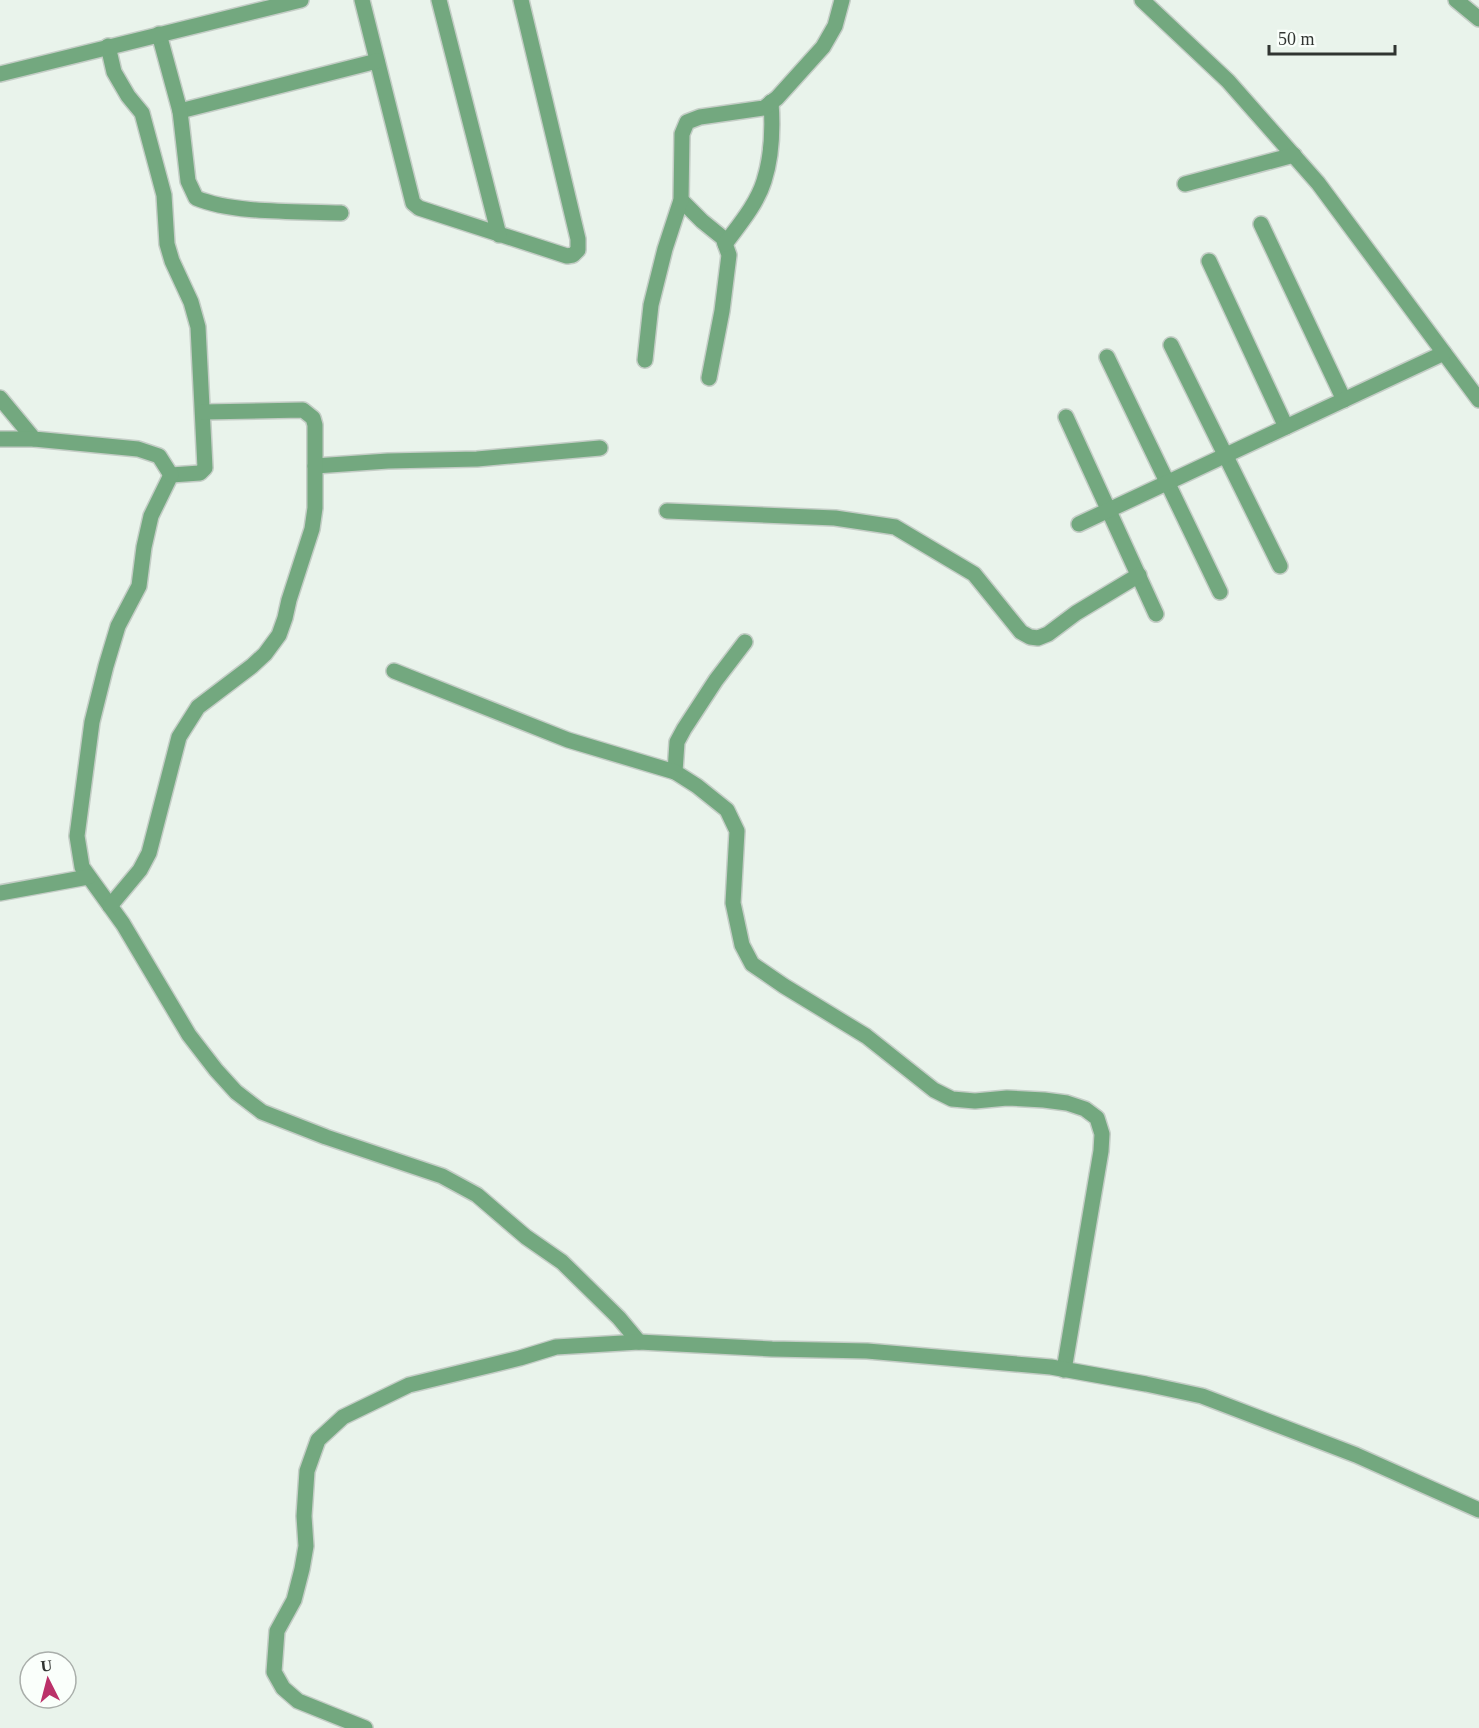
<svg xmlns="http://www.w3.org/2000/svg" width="1479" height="1728" viewBox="0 0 1479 1728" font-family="'Times New Roman',serif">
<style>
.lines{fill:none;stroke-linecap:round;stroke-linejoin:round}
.minor-casing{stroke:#c4cdc6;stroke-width:18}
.minor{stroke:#73a87f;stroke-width:15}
</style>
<rect width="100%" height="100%" fill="#e9f3eb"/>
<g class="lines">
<defs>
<g id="minor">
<path d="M 362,0 L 413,203 L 419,208 L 567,256 L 573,255 L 578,250 L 578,239 L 521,0"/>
<path d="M 439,0 L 499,235"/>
<path d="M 1142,0 L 1228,81 L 1318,183 L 1479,400"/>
<path d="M 1456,0 L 1479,19"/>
<path d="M 159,34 L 180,111 L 377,61"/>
<path d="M 108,46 L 114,72 L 128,96 L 142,113 L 164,195 L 167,244 L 172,261 L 191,302 L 198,327 L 205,468 L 200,473 L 171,475 L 151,516 L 144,547 L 139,586 L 118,626 L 106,666 L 92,722 L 77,836 L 82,867 L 123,924 L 189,1035 L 216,1070 L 236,1092 L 262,1112 L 326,1137 L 442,1176 L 477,1195 L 526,1237 L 562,1262 L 619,1318 L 639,1342"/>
<path d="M 0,74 L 301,0"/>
<path d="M 180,111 L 188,181 L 196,198 C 234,214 299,211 341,213"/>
<path d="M 1185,184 L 1294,155"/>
<path d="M 681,200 L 702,221 L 723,238 L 729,255 L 722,311 L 709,378"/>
<path d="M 1261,224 L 1344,400"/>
<path d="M 725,244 C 739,225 757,204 764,181 C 772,156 773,129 771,102"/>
<path d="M 1209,261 L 1286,427"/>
<path d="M 1171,345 L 1280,566"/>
<path d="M 1107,357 L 1220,592"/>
<path d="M 645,360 L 651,305 L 665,249 L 681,200 L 682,134 L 687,122 L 700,117 L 764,108 L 777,98 L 823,47 L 835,26 L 842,0"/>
<path d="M 0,398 L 34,439 L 138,449 L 159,456 L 171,475"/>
<path d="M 1066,417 L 1156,614"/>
<path d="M 0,439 L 34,439"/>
<path d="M 315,466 L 388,461 L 477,459 L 600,448"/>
<path d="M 667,511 L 835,518 L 895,527 L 974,574 L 1021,632 L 1030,637 L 1038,638 L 1048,634 L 1076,613 L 1139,575"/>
<path d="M 1079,524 L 1444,353"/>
<path d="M 745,642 L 716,680 L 684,729 L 677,742 L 675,772 L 697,786 L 727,810 L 737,831 L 733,903 L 742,945 L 752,964 L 784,986 L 866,1036 L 934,1090 L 952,1099 L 975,1101 L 1007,1098 L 1044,1100 L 1067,1103 L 1085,1109 L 1097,1118 L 1102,1134 L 1101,1151 L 1064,1370"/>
<path d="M 394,671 L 568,740 L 675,772"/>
<path d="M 0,893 L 88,877"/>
<path d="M 110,906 L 140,870 L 149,853 L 179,737 L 198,707 L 252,666 L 265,654 L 279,635 L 285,618 L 289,600 L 312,529 L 315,508 L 315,425 L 313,418 L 303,410 L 203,412"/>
<path d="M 365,1728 L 298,1701 L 283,1688 L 274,1672 L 277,1631 L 294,1600 L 302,1569 L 306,1546 L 304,1516 L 307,1471 L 318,1440 L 343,1417 L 409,1385 L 520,1358 L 556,1347 L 639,1342 L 772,1349 L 867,1351 L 1051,1367 L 1146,1384 L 1202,1396 L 1356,1455 L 1479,1510"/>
</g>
</defs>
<use href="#minor" class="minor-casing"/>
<use href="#minor" class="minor"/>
</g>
<g transform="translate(48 1680) rotate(354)"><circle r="28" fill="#fafffb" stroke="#a9aeaa" stroke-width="1.5"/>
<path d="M0-4.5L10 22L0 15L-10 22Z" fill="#bb3169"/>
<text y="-9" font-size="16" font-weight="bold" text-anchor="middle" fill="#303431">U</text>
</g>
<path d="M1269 45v9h126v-9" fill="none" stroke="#303431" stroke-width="3"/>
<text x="1278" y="45" font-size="18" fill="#303431" stroke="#fafffb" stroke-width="4.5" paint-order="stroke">50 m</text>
</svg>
